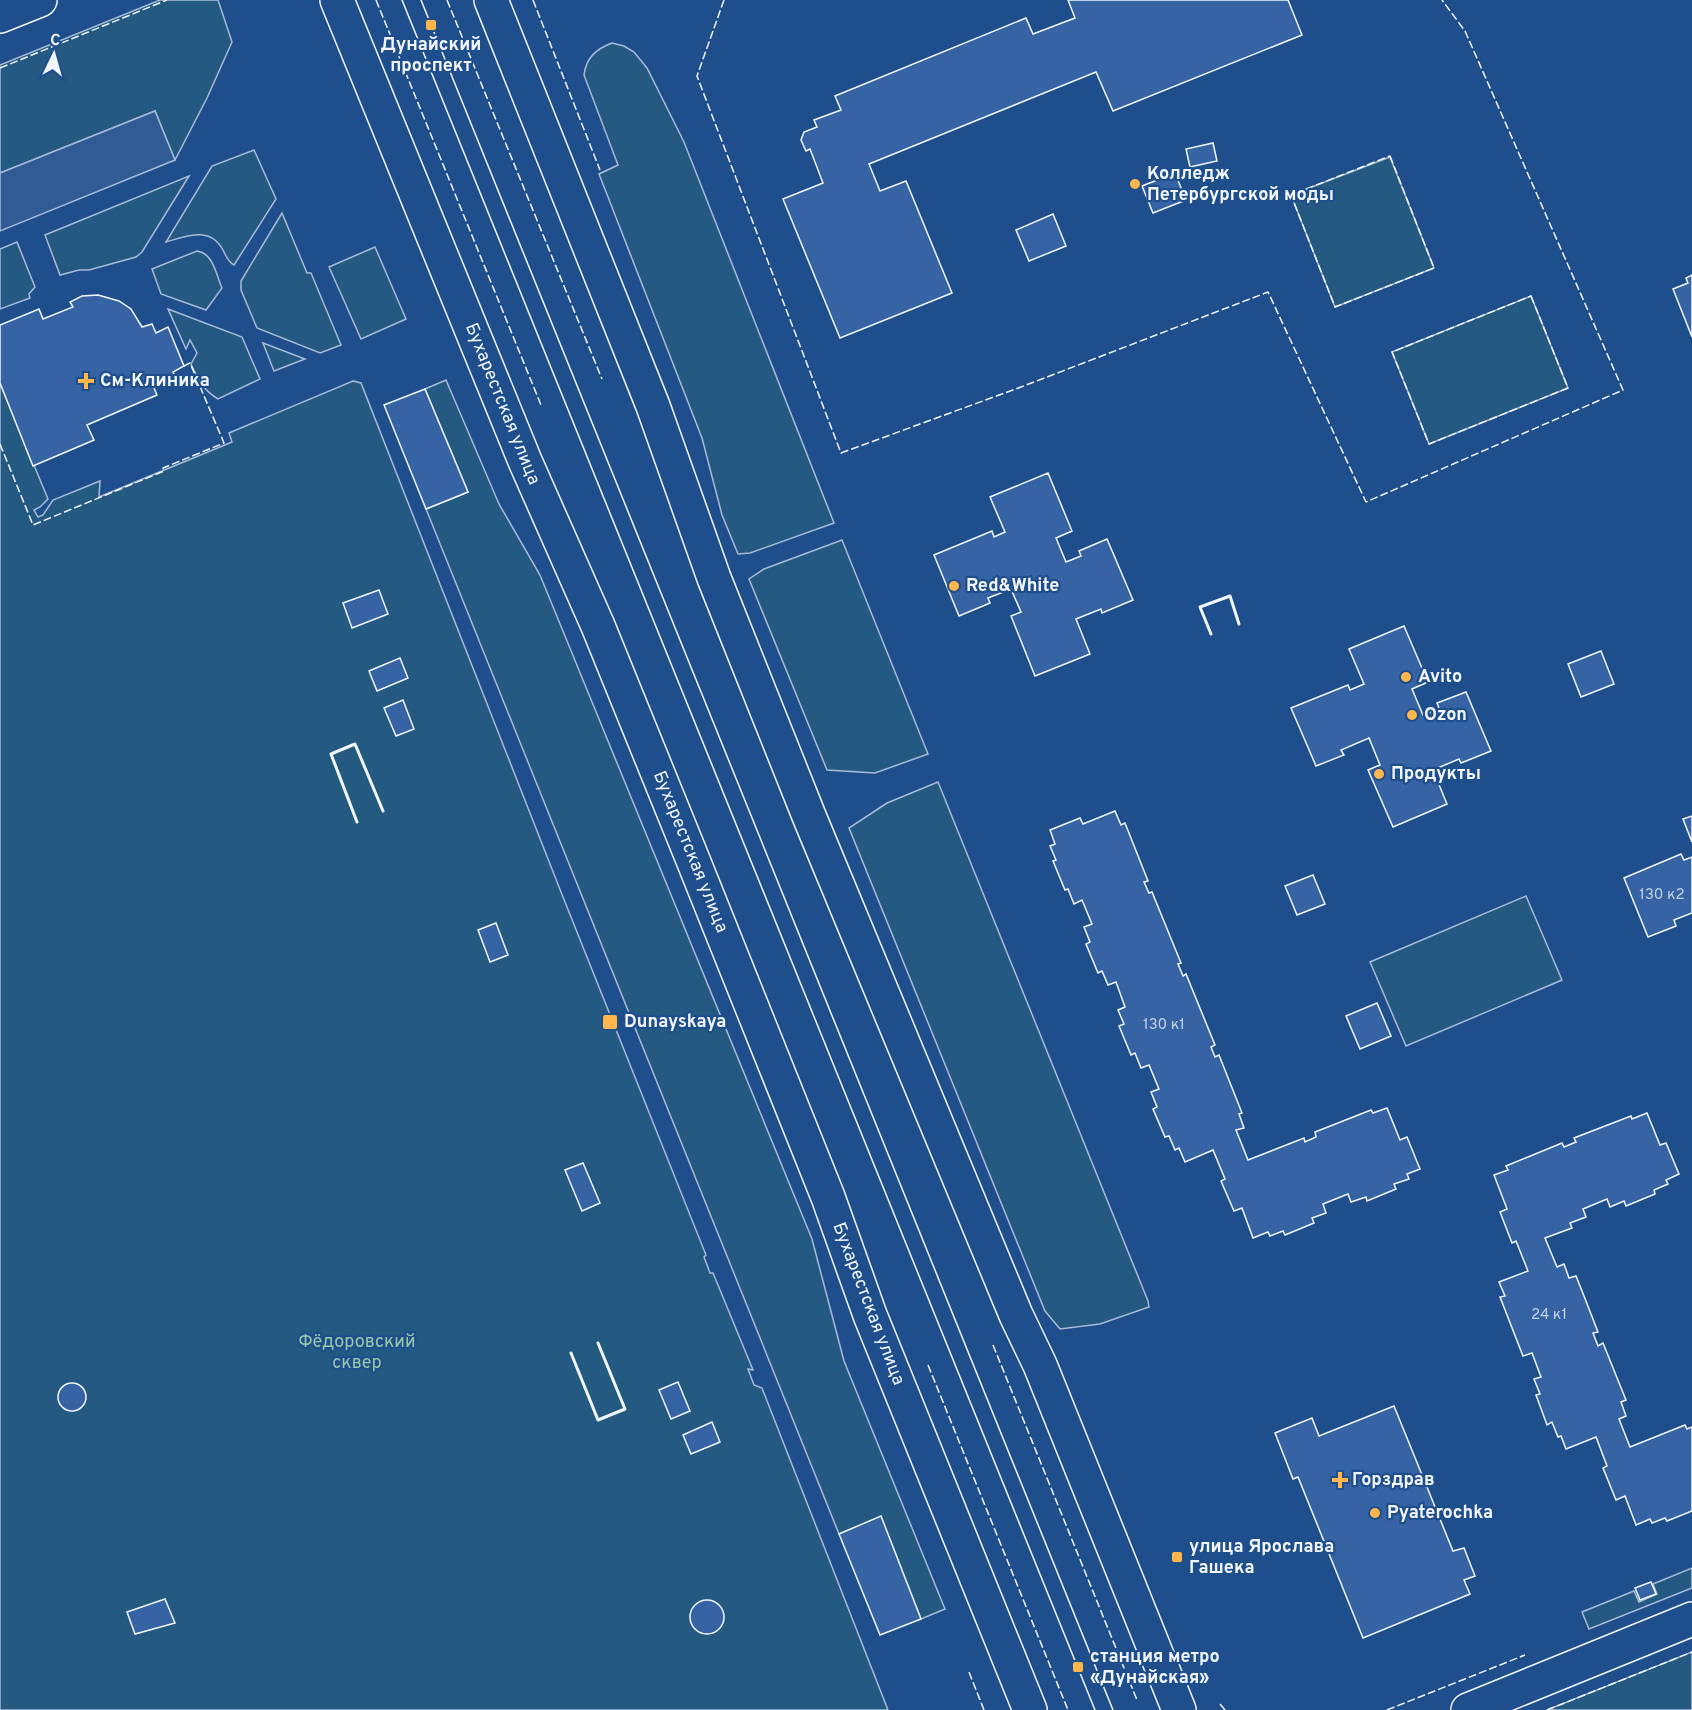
<svg xmlns="http://www.w3.org/2000/svg" width="1692" height="1710" viewBox="0 0 1692 1710" font-family="Overpass,sans-serif">
<style>
.green{fill:#245a82;stroke:#a8bbd7;stroke-width:1.5}
.parking{fill:#305b95;stroke:#a8bbd7;stroke-width:1.5}
.building{fill:#3563a3;stroke:#f2f6ff;stroke-width:1.5}
.lines{fill:none;stroke-linecap:round;stroke-linejoin:round}
.minor-casing{stroke:#f2f6ff;stroke-width:36}
.major-casing{stroke:#f2f6ff;stroke-width:36}
.minor{stroke:#1f4e8c;stroke-width:33}
.major{stroke:#1f4e8c;stroke-width:33}
.tram{stroke:#f2f6ff;stroke-width:1.5}
.fence{stroke:#f2f6ff;stroke-width:1.5;stroke-dasharray:8 3;stroke-linecap:butt}
.wall{stroke:#f2f6ff;stroke-width:3}
.poi-dot{fill:#ffb74d;stroke:#1f4e8c;stroke-width:2}
.labels{text-anchor:middle;dominant-baseline:central;stroke-width:4.5;stroke-linejoin:round;paint-order:stroke}
.number-label{font-size:15px;fill:#c3d1e8}
.poi-label{font-size:18px;font-weight:bold;fill:#f2f6ff;stroke:#1f4e8c;text-anchor:start}
.street-label{font-size:18px;fill:#f2f6ff;stroke:#1f4e8c}
.park-label{font-size:18px;fill:#97c8a6;stroke:#1f4e8c}
</style>
<rect width="100%" height="100%" fill="#1f4e8c"/>
<g class="green">
<path d="M 160,0 L 218,0 L 232,42 L 207,98 L 175,160 L 155,111 L 0,173 L 0,65 Z"/>
<path d="M 612,43 L 624,46 L 634,52 L 647,68 L 684,142 L 834,523 L 750,553 L 738,554 L 722,515 L 702,438 L 599,174 L 618,165 L 584,75 C 586,58 596,49 612,43 Z"/>
<path d="M 254,150 L 276,199 L 234,265 C 228,262 226,256 223,250 C 210,226 187,236 166,242 L 212,166 Z"/>
<path d="M 1390,157 L 1434,268 L 1335,307 L 1291,195 Z"/>
<path d="M 189,176 L 142,252 L 136,257 L 89,270 L 79,270 L 60,275 L 45,235 Z"/>
<path d="M 282,213 L 307,273 L 311,273 L 341,345 L 320,353 L 257,328 L 241,290 L 241,281 Z"/>
<path d="M 17,242 L 35,287 L 29,294 L 30,298 L 0,309 L 0,249 Z"/>
<path d="M 375,247 L 406,319 L 361,339 L 329,267 Z"/>
<path d="M 197,251 C 213,253 216,274 222,288 L 206,310 L 161,294 L 152,269 Z"/>
<path d="M 1531,296 L 1568,388 L 1429,444 L 1392,352 Z"/>
<path d="M 168,309 L 242,337 L 260,379 L 218,399 C 203,390 198,379 191,364 L 197,353 L 190,340 L 186,349 Z"/>
<path d="M 263,343 L 305,359 L 274,371 Z"/>
<path d="M 446,380 L 499,504 L 540,575 L 812,1239 L 844,1361 L 945,1609 L 921,1619 L 881,1517 L 839,1534 L 426,509 L 468,492 L 425,389 Z"/>
<path d="M 353,381 L 361,383 L 561,892 L 706,1255 L 704,1257 L 710,1273 L 713,1273 L 753,1370 L 748,1369 L 754,1385 L 762,1388 L 888,1710 L 0,1710 L 0,383 L 48,499 L 40,507 L 34,510 L 38,517 L 43,515 L 53,500 L 100,481 L 99,497 L 232,442 L 229,433 Z"/>
<path d="M 842,540 L 928,754 L 875,773 L 827,770 L 749,579 L 764,569 Z"/>
<path d="M 938,782 L 1148,1301 L 1149,1307 L 1100,1324 L 1060,1329 L 1045,1311 L 849,828 L 887,803 Z"/>
<path d="M 1526,896 L 1562,980 L 1406,1046 L 1370,962 Z"/>
<path d="M 1692,1568 L 1692,1588 L 1589,1629 L 1582,1612 L 1634,1591 L 1639,1602 L 1657,1594 L 1653,1584 Z"/>
<path d="M 1692,1652 L 1692,1710 L 1547,1710 Z"/>
</g>
<path class="parking" d="M 155,111 L 175,160 L 0,231 L 0,173 Z"/>
<g class="building">
<path d="M 1068,0 L 1288,0 L 1302,35 L 1113,111 L 1096,72 L 869,164 L 880,191 L 906,181 L 952,293 L 840,338 L 783,199 L 823,183 L 810,149 L 806,151 L 801,140 L 804,132 L 817,127 L 814,120 L 841,110 L 835,96 L 1026,18 L 1033,34 L 1075,18 Z"/>
<path d="M 1213,143 L 1217,161 L 1190,167 L 1186,149 Z"/>
<path d="M 1175,173 L 1186,200 L 1153,213 L 1142,186 Z"/>
<path d="M 1053,214 L 1066,246 L 1029,261 L 1016,230 Z"/>
<path d="M 1692,275 L 1692,337 L 1673,289 L 1688,283 L 1686,278 Z"/>
<path d="M 98,295 L 119,301 L 131,309 L 142,327 L 152,324 L 156,333 L 168,327 L 184,366 L 173,372 L 176,378 L 154,388 L 157,395 L 87,425 L 94,440 L 33,466 L 0,383 L 0,325 L 39,309 L 43,319 L 73,307 L 70,302 L 82,296 Z"/>
<path d="M 425,389 L 468,492 L 426,509 L 384,405 Z"/>
<path d="M 1048,473 L 1072,531 L 1056,538 L 1066,562 L 1081,556 L 1079,551 L 1107,539 L 1133,600 L 1102,613 L 1101,609 L 1076,619 L 1090,654 L 1035,676 L 1011,616 L 1021,612 L 1011,589 L 988,598 L 990,603 L 959,616 L 934,555 L 992,531 L 994,537 L 1005,532 L 990,497 Z"/>
<path d="M 379,590 L 388,614 L 352,628 L 343,603 Z"/>
<path d="M 1404,626 L 1428,682 L 1412,689 L 1423,715 L 1439,708 L 1437,703 L 1466,692 L 1491,751 L 1461,763 L 1459,759 L 1433,770 L 1447,804 L 1393,827 L 1368,770 L 1380,765 L 1369,738 L 1341,750 L 1344,755 L 1316,766 L 1291,708 L 1348,685 L 1350,690 L 1364,684 L 1349,649 Z"/>
<path d="M 1601,651 L 1614,684 L 1581,697 L 1568,664 Z"/>
<path d="M 400,658 L 408,678 L 377,691 L 369,671 Z"/>
<path d="M 403,700 L 414,729 L 396,736 L 384,708 Z"/>
<path d="M 1115,811 L 1121,825 L 1125,823 L 1148,881 L 1144,882 L 1149,893 L 1152,892 L 1181,963 L 1178,964 L 1183,976 L 1186,974 L 1215,1045 L 1211,1047 L 1215,1057 L 1219,1055 L 1242,1113 L 1239,1114 L 1244,1128 L 1236,1130 L 1248,1160 L 1304,1138 L 1305,1142 L 1316,1137 L 1315,1132 L 1371,1110 L 1373,1113 L 1387,1108 L 1400,1140 L 1407,1137 L 1420,1169 L 1407,1174 L 1409,1179 L 1394,1184 L 1396,1189 L 1367,1201 L 1366,1197 L 1351,1202 L 1348,1194 L 1323,1204 L 1326,1213 L 1312,1218 L 1314,1223 L 1285,1235 L 1283,1231 L 1270,1236 L 1268,1232 L 1253,1238 L 1242,1208 L 1234,1211 L 1221,1181 L 1225,1179 L 1213,1150 L 1185,1162 L 1179,1148 L 1175,1150 L 1169,1136 L 1165,1137 L 1153,1109 L 1157,1107 L 1151,1092 L 1159,1089 L 1149,1065 L 1141,1068 L 1135,1053 L 1131,1055 L 1119,1026 L 1124,1024 L 1118,1010 L 1125,1007 L 1116,982 L 1108,985 L 1102,971 L 1098,973 L 1086,944 L 1090,942 L 1084,927 L 1092,924 L 1082,900 L 1074,904 L 1068,889 L 1065,890 L 1053,861 L 1056,860 L 1050,846 L 1055,844 L 1050,830 L 1080,818 L 1083,824 Z"/>
<path d="M 1692,816 L 1692,842 L 1683,819 Z"/>
<path d="M 1681,854 L 1684,860 L 1692,857 L 1692,913 L 1674,920 L 1676,926 L 1648,937 L 1624,878 Z"/>
<path d="M 1313,875 L 1325,904 L 1297,915 L 1285,886 Z"/>
<path d="M 496,923 L 508,955 L 490,962 L 478,930 Z"/>
<path d="M 1377,1003 L 1391,1036 L 1360,1049 L 1346,1016 Z"/>
<path d="M 1647,1113 L 1660,1145 L 1666,1143 L 1679,1174 L 1666,1180 L 1668,1184 L 1654,1190 L 1655,1194 L 1626,1206 L 1624,1201 L 1610,1207 L 1607,1199 L 1583,1209 L 1586,1217 L 1570,1223 L 1572,1228 L 1545,1238 L 1557,1267 L 1564,1264 L 1569,1278 L 1576,1276 L 1584,1296 L 1598,1332 L 1593,1333 L 1598,1346 L 1603,1343 L 1626,1400 L 1621,1402 L 1626,1416 L 1619,1419 L 1630,1447 L 1685,1425 L 1687,1429 L 1692,1427 L 1692,1511 L 1667,1521 L 1665,1518 L 1652,1523 L 1650,1519 L 1636,1525 L 1625,1496 L 1616,1500 L 1603,1468 L 1607,1466 L 1596,1437 L 1566,1449 L 1561,1436 L 1558,1437 L 1552,1422 L 1547,1425 L 1536,1395 L 1540,1394 L 1534,1379 L 1541,1377 L 1532,1353 L 1523,1356 L 1500,1297 L 1505,1296 L 1499,1282 L 1528,1271 L 1516,1241 L 1512,1243 L 1500,1212 L 1507,1209 L 1494,1175 L 1508,1170 L 1506,1166 L 1562,1143 L 1564,1147 L 1576,1142 L 1574,1138 L 1631,1116 L 1632,1119 Z"/>
<path d="M 583,1163 L 600,1203 L 582,1211 L 565,1170 Z"/>
<path d="M 678,1382 L 690,1411 L 671,1419 L 659,1390 Z"/>
<circle cx="72" cy="1397" r="14"/>
<path d="M 1394,1406 L 1453,1551 L 1464,1548 L 1475,1576 L 1464,1580 L 1470,1594 L 1363,1638 L 1298,1477 L 1293,1479 L 1275,1433 L 1312,1418 L 1319,1436 Z"/>
<path d="M 712,1422 L 720,1442 L 691,1454 L 683,1435 Z"/>
<path d="M 881,1516 L 921,1619 L 880,1635 L 839,1534 Z"/>
<path d="M 1651,1582 L 1656,1594 L 1640,1600 L 1635,1588 Z"/>
<path d="M 165,1599 L 175,1623 L 135,1634 L 127,1612 Z"/>
<circle cx="707" cy="1617" r="17"/>
</g>
<g class="lines">
<defs>
<g id="minor">
<path d="M 337,0 L 525,461 L 598,626 L 693,860 L 828,1197 L 870,1315 L 1030,1710"/>
<path d="M 491,0 L 653,406 L 714,578 L 809,816 L 1016,1315 L 1040,1365 L 1179,1710"/>
<path d="M 1468,1710 L 1692,1619"/>
</g>
<path id="major" d="M 0,16 L 40,0"/>
</defs>
<use href="#minor" class="minor-casing"/>
<use href="#major" class="major-casing"/>
<use href="#minor" class="minor"/>
<use href="#major" class="major"/>
<g class="tram">
<path d="M 402,0 L 1095,1710"/>
<path d="M 421,0 L 1113,1710"/>
</g>
<g class="fence">
<path d="M 376,0 L 541,405"/>
<path d="M 447,0 L 602,379"/>
<path d="M 533,0 L 600,170"/>
<path d="M 724,0 L 697,76 L 841,453 L 1021,387 L 1268,292 L 1366,502 L 1623,390 L 1465,31 L 1442,0"/>
<path d="M 0,68 L 167,0"/>
<path d="M 1390,156 L 1434,268 L 1335,307 L 1291,195 Z"/>
<path d="M 1531,296 L 1568,388 L 1429,444 L 1392,352 Z"/>
<path d="M 0,444 L 33,525 L 164,471 L 163,468 L 224,443 L 190,363 L 184,366"/>
<path d="M 993,1345 L 1137,1700"/>
<path d="M 928,1365 L 1068,1710"/>
<path d="M 969,1672 L 984,1710"/>
<path d="M 1220,1704 L 1225,1710"/>
<path d="M 1387,1710 L 1525,1655"/>
<path d="M 1547,1710 L 1692,1652"/>
</g>
<g class="wall">
<path d="M 1211,634 L 1200,607 L 1230,596 L 1239,624"/>
<path d="M 357,822 L 331,754 L 355,744 L 383,811"/>
<path d="M 571,1353 L 598,1420 L 625,1409 L 598,1343"/>
</g>
</g>
<g class="poi-dot">
<rect x="425" y="19" width="12" height="12" rx="3"/>
<circle cx="1135" cy="184" r="6"/>
<path d="M83 372h6v6h6v6h-6v6h-6v-6h-6v-6h6z"/>
<circle cx="954" cy="586" r="6"/>
<circle cx="1406" cy="677" r="6"/>
<circle cx="1412" cy="715" r="6"/>
<circle cx="1379" cy="774" r="6"/>
<rect x="602" y="1014" width="16" height="16" rx="3"/>
<path d="M1337 1471h6v6h6v6h-6v6h-6v-6h-6v-6h6z"/>
<circle cx="1375" cy="1513" r="6"/>
<rect x="1171" y="1551" width="12" height="12" rx="3"/>
<rect x="1072" y="1661" width="12" height="12" rx="3"/>
</g>
<g class="labels">
<g class="number-label">
<text x="1662" y="895">130 к2</text>
<text x="1164" y="1025">130 к1</text>
<text x="1549" y="1315">24 к1</text>
</g>
<g class="poi-label">
<text x="431" y="45" text-anchor="middle">Дунайский<tspan x="431" dy="21">проспект</tspan></text>
<text x="1147" y="174">Колледж<tspan x="1147" dy="21">Петербургской моды</tspan></text>
<text x="100" y="381">См-Клиника</text>
<text x="966" y="586">Red&amp;White</text>
<text x="1418" y="677">Avito</text>
<text x="1424" y="715">Ozon</text>
<text x="1391" y="774">Продукты</text>
<text x="624" y="1022">Dunayskaya</text>
<text x="1352" y="1480">Горздрав</text>
<text x="1387" y="1513">Pyaterochka</text>
<text x="1189" y="1547">улица Ярослава<tspan x="1189" dy="21">Гашека</tspan></text>
<text x="1090" y="1657">станция метро<tspan x="1090" dy="21">«Дунайская»</tspan></text>
</g>
<g class="street-label">
<text transform="translate(502 404) rotate(68)">Бухарестская улица</text>
<text transform="translate(690 852) rotate(68)">Бухарестская улица</text>
<text transform="translate(868 1304) rotate(69)">Бухарестская улица</text>
</g>
<g class="park-label">
<text x="357" y="1342">Фёдоровский<tspan x="357" dy="21">сквер</tspan></text>
</g>
</g>
<g transform="translate(54 54) rotate(5)" stroke="#1f4e8c" stroke-width="4.5" paint-order="stroke">
<path d="M0-4.5L10 22L0 15L-10 22Z" fill="#f2f6ff"/>
<text y="-9" font-size="16" font-weight="bold" text-anchor="middle" fill="#f2f6ff">С</text>
</g>
</svg>
